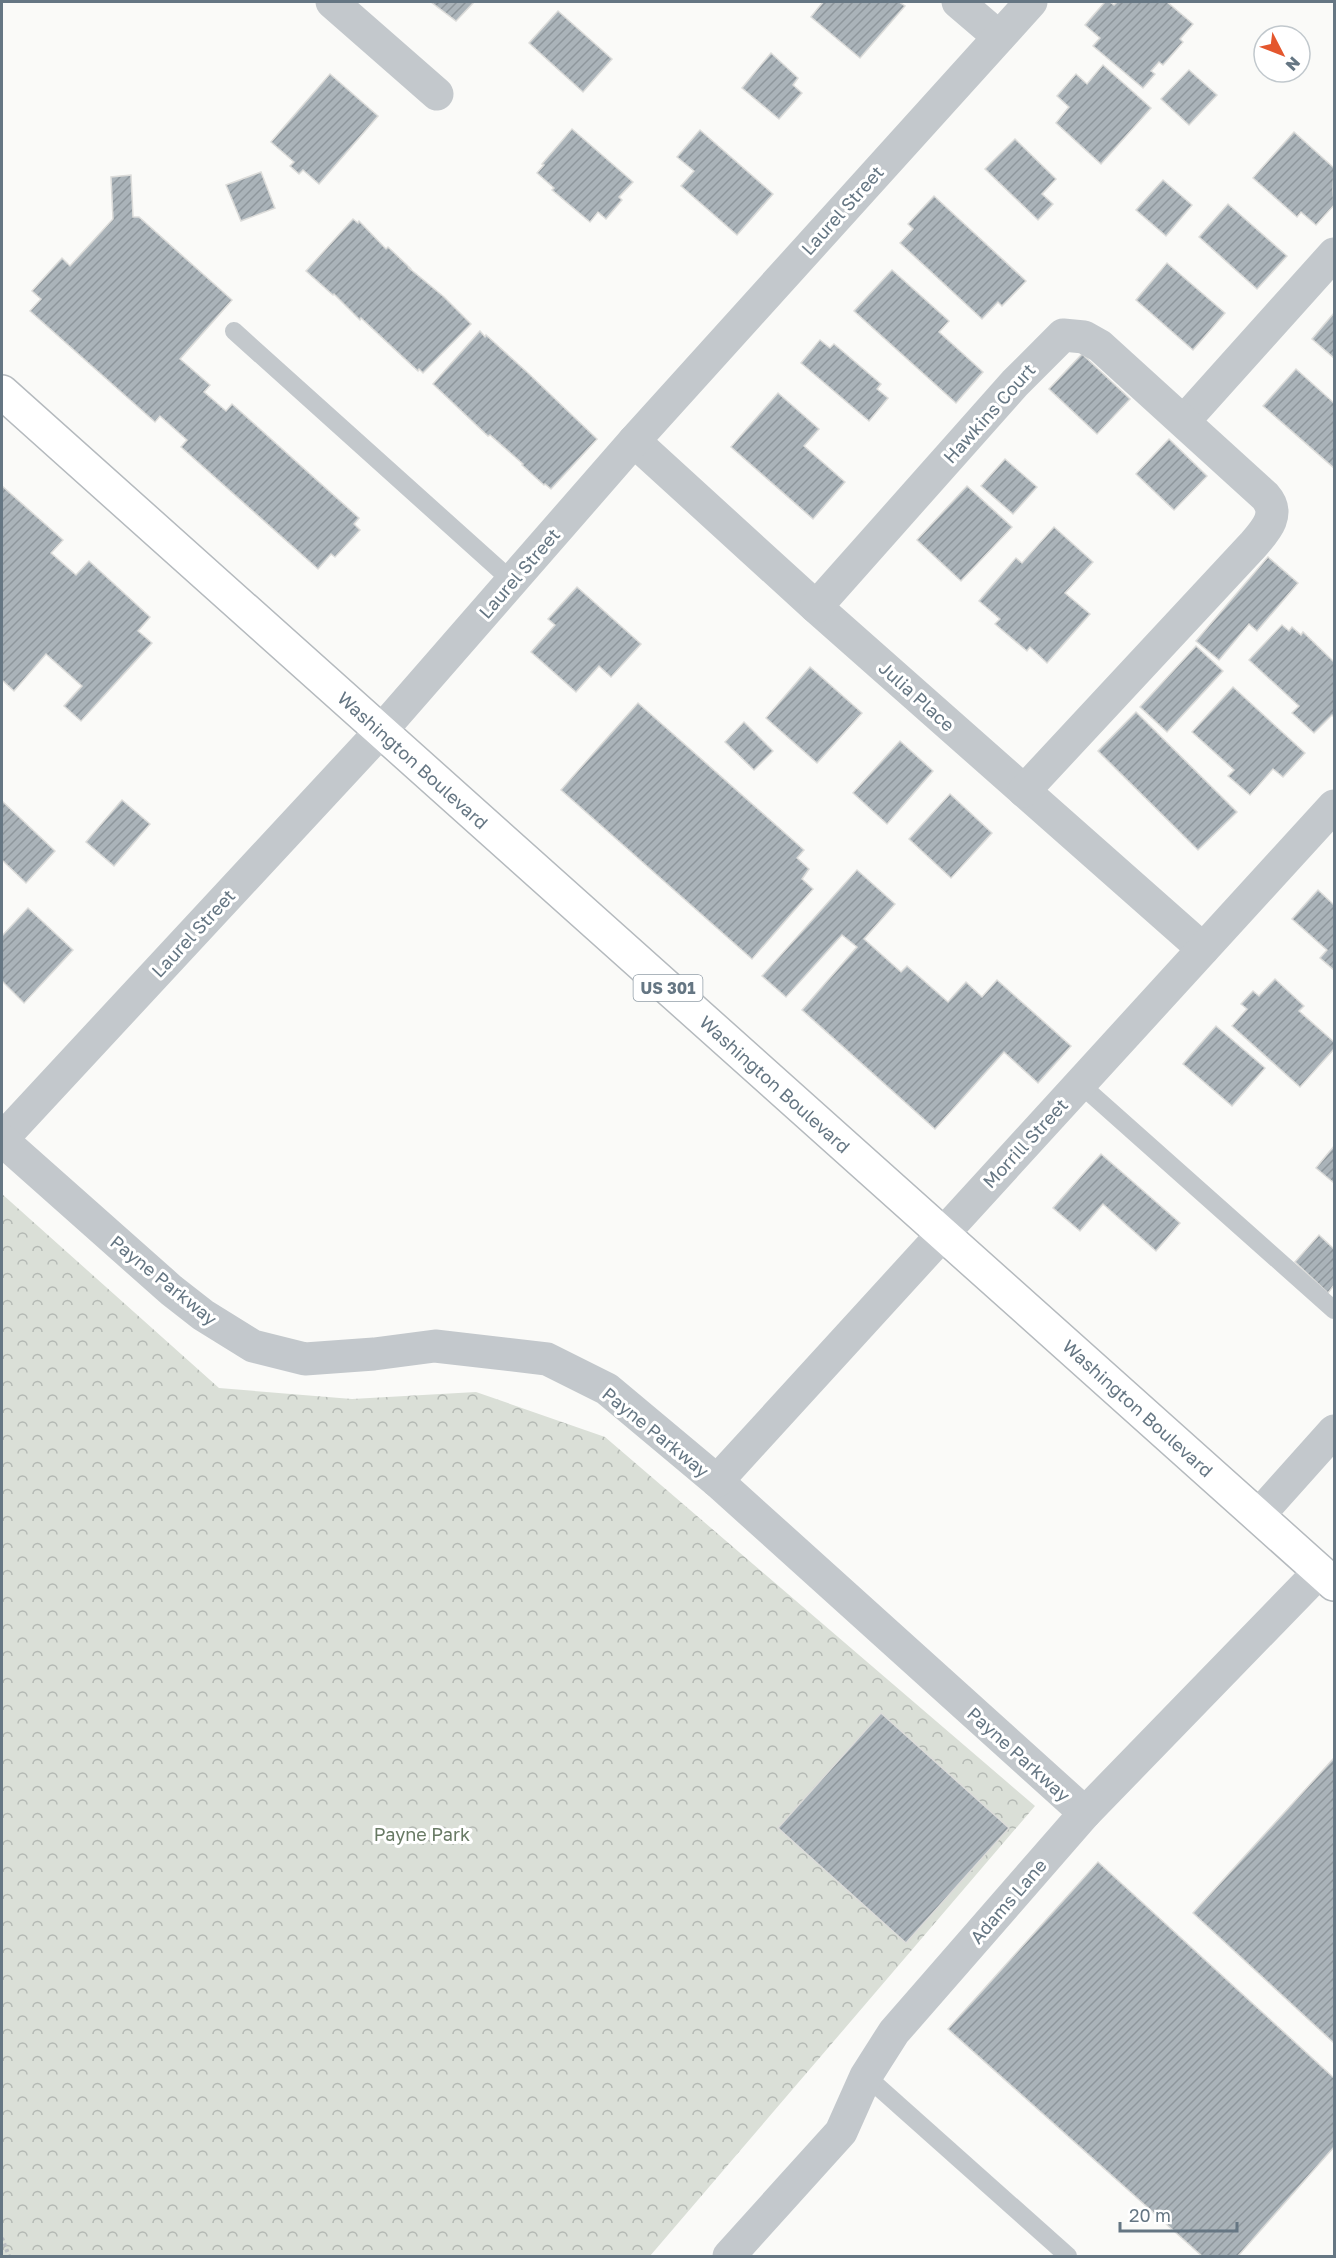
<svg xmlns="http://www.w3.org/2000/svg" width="1336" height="2258" viewBox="0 0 1336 2258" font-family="'Golos Text',sans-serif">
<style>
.park{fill:url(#park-crowns)}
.building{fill:url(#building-hatch);stroke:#dcdcda;stroke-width:1.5}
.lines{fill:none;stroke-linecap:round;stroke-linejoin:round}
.primary-casing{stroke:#b5babe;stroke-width:36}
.path{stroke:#bbbfc2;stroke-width:4;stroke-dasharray:3 3;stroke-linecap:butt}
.lane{stroke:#c3c8cc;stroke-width:18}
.street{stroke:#c3c8cc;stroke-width:33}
.primary{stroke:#fff;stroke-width:33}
.labels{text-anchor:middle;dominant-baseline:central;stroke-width:6;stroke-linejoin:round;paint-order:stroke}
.shield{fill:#fff;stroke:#939fa8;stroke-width:1.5}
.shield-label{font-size:16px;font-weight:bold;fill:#657683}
.street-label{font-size:18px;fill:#657683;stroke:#fff}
.park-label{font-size:18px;fill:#687a64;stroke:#fff}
</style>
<defs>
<pattern id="park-crowns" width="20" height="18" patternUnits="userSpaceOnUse" patternTransform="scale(1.5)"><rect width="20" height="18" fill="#dadfd7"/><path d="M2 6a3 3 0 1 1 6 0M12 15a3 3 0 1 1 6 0" fill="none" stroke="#b4b9b4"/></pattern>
<pattern id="building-hatch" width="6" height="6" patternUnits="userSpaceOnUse" patternTransform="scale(1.5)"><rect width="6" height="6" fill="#aab3b9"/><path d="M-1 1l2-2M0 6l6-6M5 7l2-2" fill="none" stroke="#8e969c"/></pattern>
</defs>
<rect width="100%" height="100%" fill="#fafaf8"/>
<path class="park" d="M 2,1194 L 219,1388 L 352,1399 L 476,1392 L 605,1437 L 1035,1806 L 650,2256 L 2,2256 Z"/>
<g class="building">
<path d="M 431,2 L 474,2 L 456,21 Z"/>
<path d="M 823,2 L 899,2 L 905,6 L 860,58 L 811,17 Z"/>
<path d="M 1105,2 L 1110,2 L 1114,5 L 1117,2 L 1167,2 L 1193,24 L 1180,39 L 1183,42 L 1163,65 L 1159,62 L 1151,71 L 1155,74 L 1143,88 L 1093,46 L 1100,38 L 1085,25 Z"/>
<path d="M 558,11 L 612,59 L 583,92 L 529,43 Z"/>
<path d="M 771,53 L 798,78 L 793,85 L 802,93 L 779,119 L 742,88 Z"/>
<path d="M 1103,65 L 1151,108 L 1101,164 L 1056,123 L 1069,107 L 1057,96 L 1076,74 L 1087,84 Z"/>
<path d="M 1189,70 L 1217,95 L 1189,125 L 1161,99 Z"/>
<path d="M 330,74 L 378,116 L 319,184 L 303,170 L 299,174 L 290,166 L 294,162 L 271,142 Z"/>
<path d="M 572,129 L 633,182 L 619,197 L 622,200 L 606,219 L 598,212 L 590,222 L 552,190 L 554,188 L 537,173 L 544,165 L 542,164 Z"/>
<path d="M 700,130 L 773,194 L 737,235 L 681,186 L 694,171 L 677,157 Z"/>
<path d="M 1294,132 L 1334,168 L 1333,190 L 1334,205 L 1316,225 L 1301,212 L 1297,217 L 1253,178 Z"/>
<path d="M 1015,139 L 1056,179 L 1042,194 L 1053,204 L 1038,220 L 985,169 Z"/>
<path d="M 261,172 L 275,208 L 241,221 L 226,185 Z"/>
<path d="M 131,175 L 133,217 L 139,217 L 232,300 L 180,359 L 210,385 L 204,392 L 226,411 L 232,404 L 359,518 L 354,524 L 360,530 L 335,557 L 331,554 L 318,569 L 181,447 L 187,440 L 160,416 L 155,422 L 30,311 L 41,299 L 32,291 L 62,258 L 70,266 L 113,219 L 111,177 Z"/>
<path d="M 1163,180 L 1192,205 L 1166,236 L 1136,210 Z"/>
<path d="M 934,196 L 1026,281 L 1002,306 L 998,302 L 982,319 L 900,243 L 913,229 L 908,224 Z"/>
<path d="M 1228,204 L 1287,256 L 1257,289 L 1199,237 Z"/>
<path d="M 353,219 L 358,223 L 359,221 L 386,249 L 388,247 L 410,268 L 409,268 L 444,297 L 471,324 L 423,373 L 419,369 L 418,371 L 361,318 L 360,320 L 334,294 L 333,295 L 306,271 Z"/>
<path d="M 1167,263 L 1225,313 L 1193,350 L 1136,300 Z"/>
<path d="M 892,270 L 949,321 L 939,332 L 983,372 L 956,403 L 854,311 Z"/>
<path d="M 1334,313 L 1334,358 L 1312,339 Z"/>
<path d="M 480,331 L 485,337 L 486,335 L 528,373 L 597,439 L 551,489 L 545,484 L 544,485 L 522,465 L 523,464 L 490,435 L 488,436 L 433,384 Z"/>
<path d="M 820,340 L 830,348 L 834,344 L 881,384 L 877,389 L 888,398 L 869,421 L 801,363 Z"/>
<path d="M 1082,354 L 1130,399 L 1097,434 L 1049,389 Z"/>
<path d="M 1296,369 L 1334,403 L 1334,468 L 1263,406 Z"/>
<path d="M 778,393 L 819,429 L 804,446 L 845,482 L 813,519 L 731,447 Z"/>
<path d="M 1169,439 L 1207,476 L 1174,510 L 1136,474 Z"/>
<path d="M 1005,459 L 1037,487 L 1013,514 L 981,486 Z"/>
<path d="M 2,486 L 63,540 L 51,553 L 76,575 L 89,561 L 150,617 L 138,631 L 152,643 L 81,721 L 64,706 L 82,686 L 46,654 L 14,691 L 2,680 Z"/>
<path d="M 967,486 L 1012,527 L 961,581 L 917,540 Z"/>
<path d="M 1054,527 L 1093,562 L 1065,593 L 1090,614 L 1047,663 L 1030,647 L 1027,651 L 995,624 L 1000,619 L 979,601 L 1016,558 L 1022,563 Z"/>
<path d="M 1268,557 L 1298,583 L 1257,631 L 1249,624 L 1219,660 L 1196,641 Z"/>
<path d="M 577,587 L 641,644 L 611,677 L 599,666 L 576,692 L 531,652 L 555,625 L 548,619 Z"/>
<path d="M 1282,625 L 1289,631 L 1292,627 L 1301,635 L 1303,632 L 1334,662 L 1334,717 L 1332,715 L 1314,733 L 1292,713 L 1299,706 L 1249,660 Z"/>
<path d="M 1196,646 L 1223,671 L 1167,732 L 1140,707 Z"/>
<path d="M 810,667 L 862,713 L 817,763 L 766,718 Z"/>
<path d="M 1233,687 L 1305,753 L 1283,777 L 1273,769 L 1250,795 L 1228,776 L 1234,770 L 1192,732 Z"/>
<path d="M 638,703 L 804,850 L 797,858 L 809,869 L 802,879 L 813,889 L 752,959 L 561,790 Z"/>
<path d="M 1136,712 L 1237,812 L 1198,850 L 1098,751 Z"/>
<path d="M 744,722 L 773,751 L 754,770 L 725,742 Z"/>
<path d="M 900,741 L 933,771 L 887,824 L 853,793 Z"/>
<path d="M 950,794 L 992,833 L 951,878 L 909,839 Z"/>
<path d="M 122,800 L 150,824 L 114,866 L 86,842 Z"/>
<path d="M 2,801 L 55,851 L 26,883 L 2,860 Z"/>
<path d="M 857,870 L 895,904 L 864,939 L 901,972 L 907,966 L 948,1002 L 966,982 L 982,997 L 997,980 L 1071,1046 L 1038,1083 L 1004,1052 L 935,1129 L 802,1010 L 857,947 L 842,935 L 786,997 L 762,976 Z"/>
<path d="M 1318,890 L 1334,905 L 1334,970 L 1320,958 L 1327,950 L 1292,919 Z"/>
<path d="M 28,908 L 73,950 L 24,1003 L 2,981 L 2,936 Z"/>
<path d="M 1275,979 L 1304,1006 L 1299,1011 L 1334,1042 L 1334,1049 L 1300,1087 L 1232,1026 L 1247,1009 L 1241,1004 L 1253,991 L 1259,996 Z"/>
<path d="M 1216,1026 L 1265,1068 L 1232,1106 L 1183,1064 Z"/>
<path d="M 1334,1146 L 1334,1183 L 1316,1168 Z"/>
<path d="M 1101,1154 L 1180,1223 L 1156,1251 L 1103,1204 L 1080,1231 L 1053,1208 Z"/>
<path d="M 1319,1235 L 1334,1249 L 1334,1285 L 1328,1293 L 1295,1262 Z"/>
<path d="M 881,1713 L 1009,1828 L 906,1943 L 778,1828 Z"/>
<path d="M 1334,1758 L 1334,2043 L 1193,1913 Z"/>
<path d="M 1098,1862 L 1334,2078 L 1334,2147 L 1238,2256 L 1202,2256 L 948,2029 Z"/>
</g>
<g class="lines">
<defs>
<path id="primary" d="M 2,392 L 1334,1584"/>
</defs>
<use href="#primary" class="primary-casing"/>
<path class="path" d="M 2,2238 L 9,2256"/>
<g class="lane">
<path d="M 234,331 L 512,581"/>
<path d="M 1080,1084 L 1334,1310"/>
<path d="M 866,2076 L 1068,2256"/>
</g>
<g class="street">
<path d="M 332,2 L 437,94"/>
<path d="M 958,2 L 999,37"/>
<path d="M 1184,421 L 1334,254"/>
<path d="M 634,441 L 816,607 L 1203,949"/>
<path d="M 816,607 L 1015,383 L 1063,335 L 1084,337 L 1100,346 L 1265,496 C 1281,514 1266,530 1253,545 L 1024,791"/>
<path d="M 2,1139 L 381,731 L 634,441 L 1031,2"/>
<path d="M 2,1140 L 171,1290 L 203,1315 L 253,1346 L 305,1359 L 374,1354 L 435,1346 L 547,1359 L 607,1389 L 717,1481 L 1085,1813"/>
<path d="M 717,1481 L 1334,806"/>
<path d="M 1258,1516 L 1334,1431"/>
<path d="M 729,2256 L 841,2132 L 866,2076 L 894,2032 L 1085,1813 L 1320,1571"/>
</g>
<use href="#primary" class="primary"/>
</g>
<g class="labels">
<rect class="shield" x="633.5" y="975" width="69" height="26" rx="4.5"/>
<g class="shield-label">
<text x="668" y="988">US 301</text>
</g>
<g class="street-label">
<text transform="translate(842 210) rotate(-48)">Laurel Street</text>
<text transform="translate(989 413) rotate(-48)">Hawkins Court</text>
<text transform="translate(519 573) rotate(-49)">Laurel Street</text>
<text transform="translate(917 696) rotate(42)">Julia Place</text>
<text transform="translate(413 760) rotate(42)">Washington Boulevard</text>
<text transform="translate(193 933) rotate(-47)">Laurel Street</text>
<text transform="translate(775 1084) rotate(42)">Washington Boulevard</text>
<text transform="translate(1025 1143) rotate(-47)">Morrill Street</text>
<text transform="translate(164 1280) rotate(39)">Payne Parkway</text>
<text transform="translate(1138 1408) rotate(42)">Washington Boulevard</text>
<text transform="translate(656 1432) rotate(39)">Payne Parkway</text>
<text transform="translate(1019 1754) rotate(42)">Payne Parkway</text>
<text transform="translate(1008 1901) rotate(-49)">Adams Lane</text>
</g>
<g class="park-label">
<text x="422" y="1834">Payne Park</text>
</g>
</g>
<rect width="1336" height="2258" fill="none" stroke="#657683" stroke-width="6"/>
<g transform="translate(1282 54) rotate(132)"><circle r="28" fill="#ffffff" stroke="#c1c8cd" stroke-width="1.5"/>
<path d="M0-4.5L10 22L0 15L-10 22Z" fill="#e4572e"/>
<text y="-9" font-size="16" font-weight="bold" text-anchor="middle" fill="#657683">N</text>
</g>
<path d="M1120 2222v9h117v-9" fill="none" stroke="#657683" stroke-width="3"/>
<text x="1129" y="2222" font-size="18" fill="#657683" stroke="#ffffff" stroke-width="4.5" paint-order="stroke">20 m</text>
</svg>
